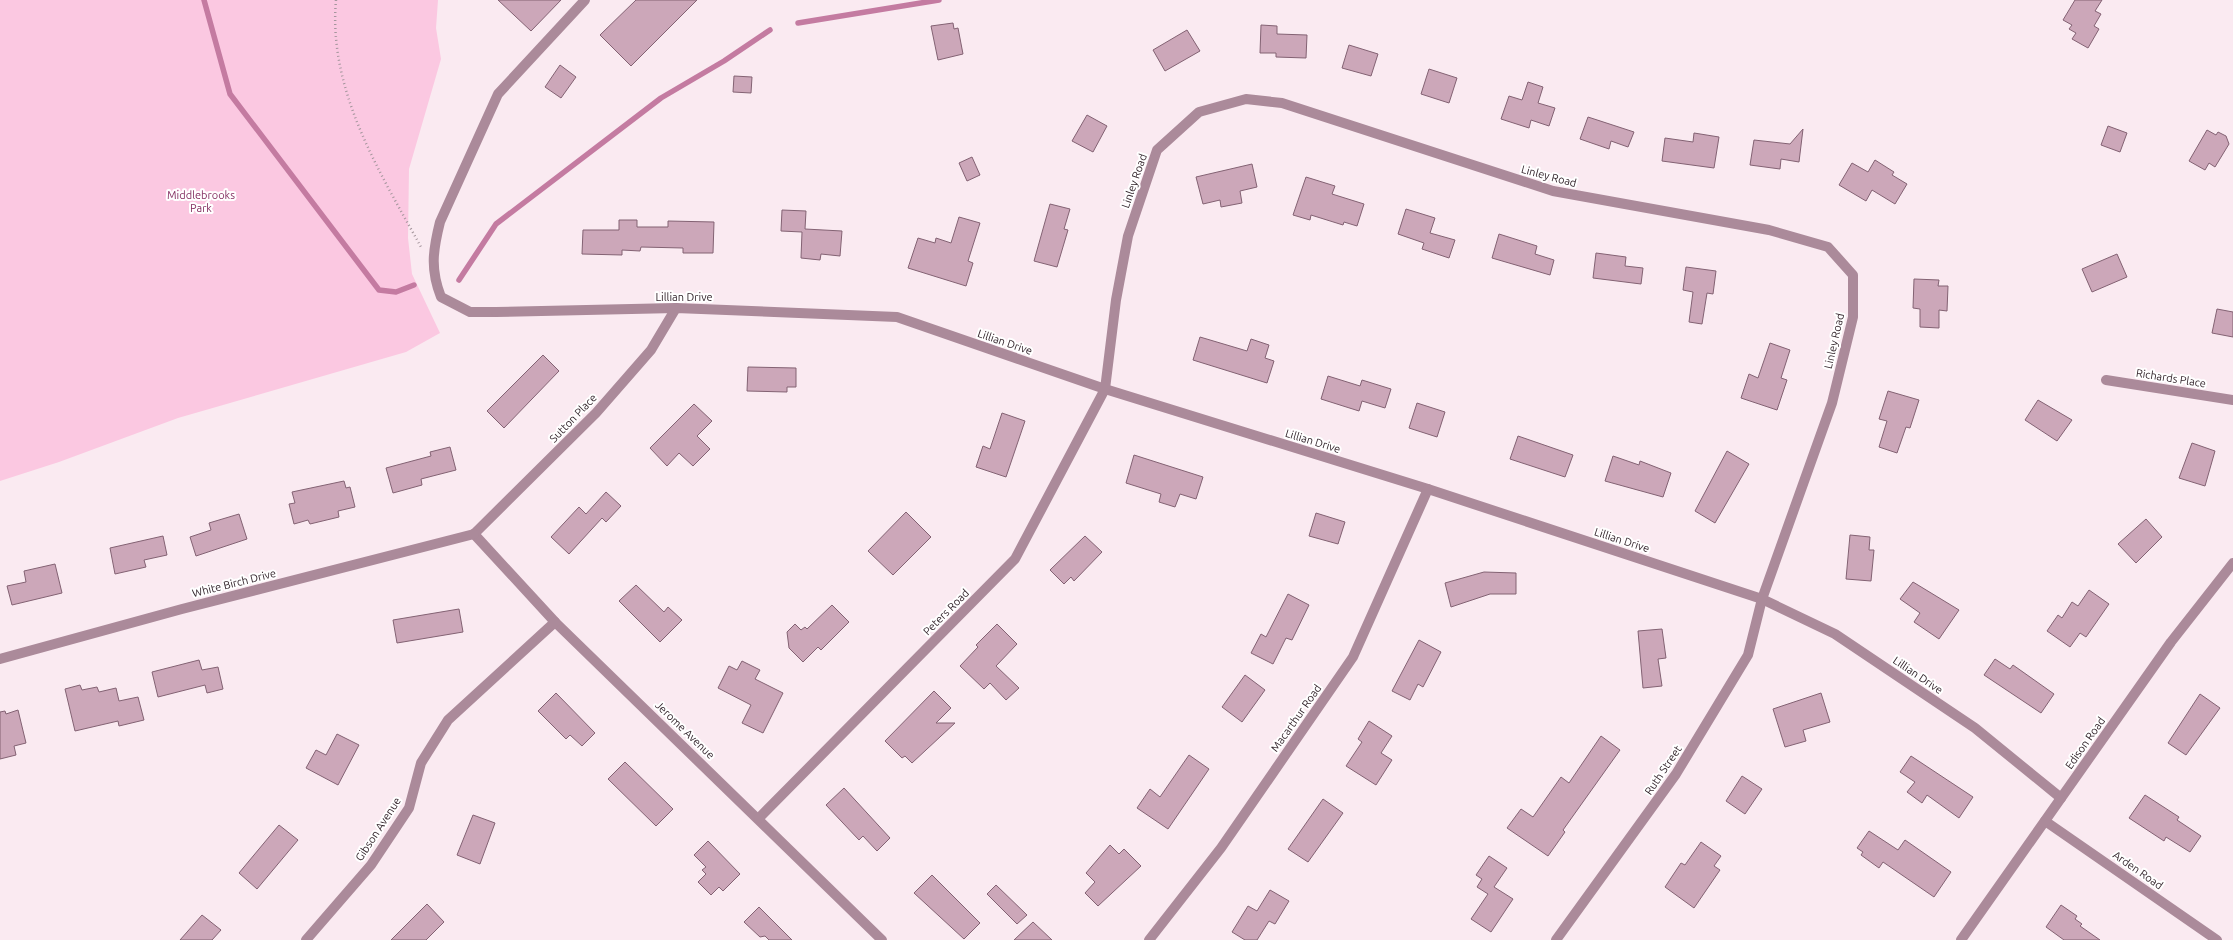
<svg xmlns="http://www.w3.org/2000/svg" width="2233" height="940" viewBox="0 0 2233 940" font-family="Ubuntu,sans-serif">
<style>
.green{fill:#fbc8e1}
.lines{fill:none;stroke-linecap:round;stroke-linejoin:round}
.stream{stroke:#c47ba1;stroke-width:5.5}
.building{fill:#cca7b9;stroke:#836273}
.path{stroke:#a5969d;stroke-width:2.5;stroke-dasharray:1 3;stroke-linecap:butt}
.service{stroke:#ab8a9a;stroke-width:10}
.minor{stroke:#ab8a9a;stroke-width:10}
.tertiary{stroke:#ab8a9a;stroke-width:10}
.labels{text-anchor:middle;dominant-baseline:central;stroke-width:4;stroke-linejoin:round;paint-order:stroke}
.street-label{font-size:11px;fill:#34262d;stroke:#fff}
.park-label{font-size:11px;fill:#832c5f;stroke:#fff}
</style>
<rect width="100%" height="100%" fill="#faeaf1"/>
<path class="green" d="M 0,0 L 438,0 L 436,28 L 441,59 L 409,169 L 408,238 L 412,274 L 440,333 L 406,352 L 178,418 L 59,462 L 0,481 Z"/>
<g class="lines">
<g class="stream">
<path d="M 204,0 L 230,94 L 379,290 L 396,292 L 414,285"/>
<path d="M 798,23 L 939,0"/>
<path d="M 459,280 L 496,224 L 661,98 L 724,61 L 770,30"/>
</g>
</g>
<g class="building">
<path d="M 498,0 L 561,0 L 531,31 Z"/>
<path d="M 636,0 L 697,0 L 631,66 L 600,35 Z"/>
<path d="M 2075,0 L 2102,0 L 2095,11 L 2101,14 L 2094,26 L 2099,29 L 2088,48 L 2072,39 L 2076,33 L 2069,29 L 2072,25 L 2063,20 Z"/>
<path d="M 953,23 L 954,29 L 958,28 L 963,54 L 938,60 L 931,26 Z"/>
<path d="M 1261,25 L 1277,26 L 1277,34 L 1307,35 L 1306,58 L 1276,57 L 1276,53 L 1260,53 Z"/>
<path d="M 1187,30 L 1200,51 L 1165,71 L 1153,50 Z"/>
<path d="M 1349,45 L 1378,54 L 1371,76 L 1342,68 Z"/>
<path d="M 560,65 L 576,77 L 561,98 L 545,87 Z"/>
<path d="M 1429,69 L 1457,78 L 1449,103 L 1421,94 Z"/>
<path d="M 734,76 L 752,77 L 751,93 L 733,92 Z"/>
<path d="M 1528,82 L 1543,87 L 1538,103 L 1555,108 L 1549,126 L 1531,120 L 1529,128 L 1501,119 L 1509,96 L 1522,100 Z"/>
<path d="M 1087,115 L 1107,126 L 1093,152 L 1072,141 Z"/>
<path d="M 1588,117 L 1634,132 L 1628,147 L 1611,141 L 1609,149 L 1580,139 Z"/>
<path d="M 2108,126 L 2127,133 L 2120,152 L 2101,145 Z"/>
<path d="M 1803,129 L 1799,162 L 1781,159 L 1780,169 L 1750,165 L 1754,140 L 1790,144 Z"/>
<path d="M 2207,130 L 2216,135 L 2218,132 L 2226,136 L 2229,144 L 2215,167 L 2209,163 L 2205,170 L 2189,161 Z"/>
<path d="M 1694,133 L 1719,137 L 1714,168 L 1662,161 L 1665,138 L 1693,142 Z"/>
<path d="M 972,157 L 980,175 L 967,181 L 959,163 Z"/>
<path d="M 1875,160 L 1894,172 L 1892,175 L 1907,184 L 1895,204 L 1872,190 L 1866,201 L 1839,185 L 1852,163 L 1868,172 Z"/>
<path d="M 1252,164 L 1257,187 L 1240,191 L 1242,203 L 1221,207 L 1220,200 L 1203,204 L 1196,177 Z"/>
<path d="M 1306,177 L 1335,186 L 1332,194 L 1364,204 L 1357,226 L 1344,222 L 1343,225 L 1311,215 L 1310,220 L 1293,215 Z"/>
<path d="M 1050,204 L 1070,209 L 1064,229 L 1068,230 L 1057,267 L 1034,261 Z"/>
<path d="M 1406,209 L 1435,218 L 1430,233 L 1455,240 L 1449,258 L 1422,249 L 1424,243 L 1398,234 Z"/>
<path d="M 782,210 L 806,211 L 805,229 L 842,231 L 840,256 L 821,254 L 820,260 L 801,258 L 802,232 L 781,231 Z"/>
<path d="M 959,217 L 980,223 L 968,261 L 973,263 L 966,286 L 908,268 L 918,238 L 935,243 L 936,238 L 951,243 Z"/>
<path d="M 619,220 L 637,220 L 637,227 L 668,227 L 668,221 L 714,222 L 713,253 L 683,253 L 683,248 L 641,247 L 640,251 L 622,250 L 622,255 L 582,254 L 583,230 L 619,230 Z"/>
<path d="M 1499,234 L 1537,246 L 1535,254 L 1554,260 L 1550,275 L 1492,258 Z"/>
<path d="M 1596,253 L 1626,257 L 1625,266 L 1643,268 L 1641,284 L 1593,278 Z"/>
<path d="M 2117,254 L 2127,277 L 2092,292 L 2082,269 Z"/>
<path d="M 1686,267 L 1716,271 L 1713,294 L 1707,293 L 1702,324 L 1689,322 L 1693,292 L 1683,290 Z"/>
<path d="M 1914,279 L 1939,280 L 1938,286 L 1948,286 L 1947,311 L 1939,310 L 1939,328 L 1920,327 L 1920,309 L 1913,308 Z"/>
<path d="M 2217,309 L 2233,312 L 2233,337 L 2212,333 Z"/>
<path d="M 1200,337 L 1247,351 L 1251,339 L 1269,345 L 1265,358 L 1274,361 L 1267,383 L 1193,360 Z"/>
<path d="M 1770,343 L 1790,350 L 1781,378 L 1787,380 L 1777,410 L 1741,398 L 1749,374 L 1758,378 Z"/>
<path d="M 543,355 L 559,371 L 504,428 L 487,411 Z"/>
<path d="M 748,367 L 796,368 L 796,387 L 787,387 L 787,392 L 747,391 Z"/>
<path d="M 1328,376 L 1360,386 L 1362,380 L 1391,389 L 1385,408 L 1362,401 L 1359,411 L 1321,399 Z"/>
<path d="M 1888,391 L 1919,400 L 1910,428 L 1906,427 L 1897,453 L 1879,447 L 1887,421 L 1879,419 Z"/>
<path d="M 2038,400 L 2072,420 L 2057,441 L 2025,420 Z"/>
<path d="M 1417,403 L 1445,412 L 1437,437 L 1409,428 Z"/>
<path d="M 694,404 L 712,421 L 697,436 L 710,449 L 693,466 L 679,453 L 667,466 L 650,448 Z"/>
<path d="M 1002,413 L 1025,421 L 1006,477 L 976,467 L 983,446 L 990,449 Z"/>
<path d="M 1518,436 L 1573,455 L 1565,477 L 1510,459 Z"/>
<path d="M 2192,443 L 2215,451 L 2205,486 L 2179,478 Z"/>
<path d="M 450,447 L 456,470 L 421,479 L 422,485 L 393,493 L 386,468 L 431,456 L 430,452 Z"/>
<path d="M 1727,451 L 1749,464 L 1715,523 L 1695,511 Z"/>
<path d="M 1134,455 L 1203,477 L 1196,499 L 1180,494 L 1175,507 L 1159,502 L 1161,494 L 1126,483 Z"/>
<path d="M 1613,456 L 1639,465 L 1640,461 L 1671,473 L 1663,497 L 1605,481 Z"/>
<path d="M 344,481 L 346,488 L 350,487 L 355,507 L 338,511 L 339,517 L 310,524 L 308,520 L 294,524 L 289,504 L 295,503 L 292,492 Z"/>
<path d="M 606,492 L 621,506 L 606,522 L 602,518 L 569,554 L 551,537 L 579,507 L 586,514 Z"/>
<path d="M 906,512 L 931,537 L 893,575 L 868,551 Z"/>
<path d="M 1316,513 L 1345,522 L 1338,544 L 1309,536 Z"/>
<path d="M 239,514 L 247,539 L 196,556 L 190,537 L 211,530 L 209,523 Z"/>
<path d="M 2146,519 L 2162,537 L 2136,563 L 2118,544 Z"/>
<path d="M 1850,535 L 1870,537 L 1869,550 L 1874,550 L 1871,581 L 1846,579 Z"/>
<path d="M 163,536 L 167,555 L 144,560 L 146,567 L 115,574 L 110,548 Z"/>
<path d="M 1085,536 L 1102,552 L 1074,581 L 1071,577 L 1064,584 L 1050,570 Z"/>
<path d="M 55,564 L 62,593 L 12,605 L 7,586 L 26,582 L 24,571 Z"/>
<path d="M 1484,572 L 1516,573 L 1516,594 L 1490,594 L 1451,607 L 1445,583 Z"/>
<path d="M 1913,582 L 1959,610 L 1939,639 L 1914,622 L 1920,613 L 1900,599 Z"/>
<path d="M 636,585 L 664,612 L 668,607 L 682,620 L 660,642 L 619,601 Z"/>
<path d="M 2089,590 L 2109,604 L 2086,637 L 2080,633 L 2070,647 L 2047,631 L 2058,615 L 2062,618 L 2072,602 L 2078,606 Z"/>
<path d="M 1288,594 L 1309,605 L 1292,640 L 1286,638 L 1273,664 L 1251,653 L 1261,634 L 1266,637 Z"/>
<path d="M 832,605 L 849,622 L 821,650 L 818,647 L 803,662 L 789,648 L 787,632 L 795,624 L 801,630 L 805,627 L 807,629 Z"/>
<path d="M 459,609 L 463,632 L 397,643 L 393,620 Z"/>
<path d="M 997,624 L 1017,644 L 996,666 L 1019,688 L 1006,700 L 990,683 L 984,689 L 960,666 L 978,647 L 976,645 Z"/>
<path d="M 1662,629 L 1666,658 L 1658,659 L 1662,686 L 1643,688 L 1638,631 Z"/>
<path d="M 1419,640 L 1441,652 L 1423,687 L 1418,684 L 1410,700 L 1392,691 Z"/>
<path d="M 1995,659 L 2010,669 L 2013,665 L 2054,694 L 2041,713 L 1984,675 Z"/>
<path d="M 199,660 L 202,670 L 218,667 L 223,689 L 207,693 L 205,685 L 158,697 L 152,672 Z"/>
<path d="M 742,661 L 760,670 L 755,679 L 783,693 L 763,733 L 742,723 L 751,705 L 718,688 L 729,666 L 737,670 Z"/>
<path d="M 1245,675 L 1265,690 L 1242,722 L 1222,707 Z"/>
<path d="M 80,685 L 82,690 L 97,687 L 99,692 L 116,688 L 119,701 L 138,697 L 144,720 L 119,726 L 118,721 L 75,731 L 65,689 Z"/>
<path d="M 934,691 L 951,708 L 936,723 L 955,723 L 912,763 L 905,756 L 902,758 L 885,741 Z"/>
<path d="M 556,693 L 595,733 L 582,746 L 570,735 L 566,739 L 538,711 Z"/>
<path d="M 1821,693 L 1830,722 L 1803,730 L 1806,741 L 1785,747 L 1773,709 Z"/>
<path d="M 2200,694 L 2220,708 L 2186,755 L 2168,743 Z"/>
<path d="M 18,710 L 26,743 L 14,746 L 16,755 L 0,759 L 0,712 L 5,711 L 6,714 Z"/>
<path d="M 1369,721 L 1392,736 L 1381,753 L 1392,760 L 1376,785 L 1346,766 L 1362,742 L 1358,739 Z"/>
<path d="M 337,734 L 359,745 L 338,785 L 306,768 L 316,750 L 326,755 Z"/>
<path d="M 1601,736 L 1620,750 L 1563,830 L 1565,832 L 1548,856 L 1507,828 L 1521,809 L 1533,817 L 1561,777 L 1569,783 Z"/>
<path d="M 1189,755 L 1209,769 L 1168,829 L 1137,808 L 1150,789 L 1160,797 Z"/>
<path d="M 1911,756 L 1973,797 L 1959,818 L 1927,795 L 1922,803 L 1907,792 L 1915,782 L 1900,772 Z"/>
<path d="M 625,762 L 673,809 L 656,826 L 608,779 Z"/>
<path d="M 1742,776 L 1762,789 L 1745,814 L 1726,801 Z"/>
<path d="M 844,788 L 890,838 L 877,851 L 863,836 L 859,840 L 826,805 Z"/>
<path d="M 2145,795 L 2179,817 L 2177,820 L 2201,836 L 2190,852 L 2166,837 L 2164,841 L 2129,818 Z"/>
<path d="M 1323,799 L 1343,813 L 1308,862 L 1288,849 Z"/>
<path d="M 473,815 L 495,823 L 480,864 L 457,855 Z"/>
<path d="M 279,825 L 298,840 L 257,889 L 239,873 Z"/>
<path d="M 1869,831 L 1898,850 L 1905,840 L 1951,872 L 1934,897 L 1883,862 L 1879,868 L 1861,855 L 1863,852 L 1857,848 Z"/>
<path d="M 708,841 L 740,874 L 723,891 L 719,887 L 711,895 L 698,882 L 706,874 L 702,870 L 706,867 L 694,855 Z"/>
<path d="M 1701,842 L 1721,856 L 1714,866 L 1720,870 L 1694,908 L 1665,887 L 1681,863 L 1685,865 Z"/>
<path d="M 1110,845 L 1119,854 L 1124,849 L 1141,866 L 1098,906 L 1085,893 L 1095,882 L 1086,873 Z"/>
<path d="M 1489,856 L 1507,868 L 1494,887 L 1513,899 L 1491,932 L 1471,919 L 1488,894 L 1477,887 L 1482,879 L 1476,875 Z"/>
<path d="M 932,875 L 980,923 L 964,939 L 914,893 Z"/>
<path d="M 996,885 L 1027,915 L 1017,924 L 987,894 Z"/>
<path d="M 1270,890 L 1289,901 L 1275,924 L 1269,921 L 1257,940 L 1245,940 L 1232,932 L 1248,906 L 1257,911 Z"/>
<path d="M 427,904 L 444,922 L 426,940 L 391,940 Z"/>
<path d="M 2061,905 L 2077,916 L 2075,919 L 2082,924 L 2080,926 L 2100,940 L 2064,940 L 2046,927 Z"/>
<path d="M 759,907 L 792,940 L 769,940 L 765,936 L 760,937 L 744,922 Z"/>
<path d="M 202,915 L 221,930 L 212,940 L 180,940 Z"/>
<path d="M 1033,922 L 1052,940 L 1014,940 Z"/>
</g>
<g class="lines">
<path class="path" d="M 336,0 C 328,90 379,171 421,247"/>
<path class="service" d="M 496,312 L 470,312 L 441,297 C 430,269 433,250 440,222 L 498,94 L 585,0"/>
<g class="minor">
<path d="M 496,312 L 676,308 L 897,317 L 1105,389 L 1428,489 L 1762,599 L 1835,634 L 1975,728 L 2061,798"/>
<path d="M 2106,380 L 2233,400"/>
<path d="M 474,534 L 555,622 L 882,940"/>
<path d="M 474,534 L 596,413 L 651,350 L 676,308"/>
<path d="M 0,659 L 182,609 L 474,534"/>
<path d="M 759,818 L 1015,559 L 1105,389 L 1116,300 L 1128,236 L 1157,150 L 1199,112 L 1246,99 L 1282,103 L 1553,191 L 1769,230 L 1828,247 L 1853,275 L 1853,317 L 1832,403 L 1762,599 L 1748,655 L 1676,774 L 1556,940"/>
<path d="M 2045,821 L 2217,940"/>
<path d="M 306,940 L 371,865 L 409,808 L 421,763 L 448,720 L 555,622"/>
<path d="M 1149,940 L 1221,848 L 1353,657 L 1428,489"/>
</g>
<path class="tertiary" d="M 1961,940 L 2171,642 L 2233,563"/>
</g>
<g class="labels">
<g class="street-label">
<text transform="translate(1549 176) rotate(15)">Linley Road</text>
<text transform="translate(1134 181) rotate(-71)">Linley Road</text>
<text x="684" y="297">Lillian Drive</text>
<text transform="translate(1834 341) rotate(-77)">Linley Road</text>
<text transform="translate(1005 342) rotate(19)">Lillian Drive</text>
<text transform="translate(2171 378) rotate(9)">Richards Place</text>
<text transform="translate(573 418) rotate(-46)">Sutton Place</text>
<text transform="translate(1313 441) rotate(17)">Lillian Drive</text>
<text transform="translate(1622 540) rotate(18)">Lillian Drive</text>
<text transform="translate(234 583) rotate(-14)">White Birch Drive</text>
<text transform="translate(946 612) rotate(-45)">Peters Road</text>
<text transform="translate(1918 675) rotate(34)">Lillian Drive</text>
<text transform="translate(1296 718) rotate(-55)">Macarthur Road</text>
<text transform="translate(685 730) rotate(44)">Jerome Avenue</text>
<text transform="translate(2085 743) rotate(-55)">Edison Road</text>
<text transform="translate(1663 770) rotate(-56)">Ruth Street</text>
<text transform="translate(378 829) rotate(-57)">Gibson Avenue</text>
<text transform="translate(2138 870) rotate(35)">Arden Road</text>
</g>
<g class="park-label">
<text x="201" y="195">Middlebrooks<tspan x="201" dy="13">Park</tspan></text>
</g>
</g>
</svg>
